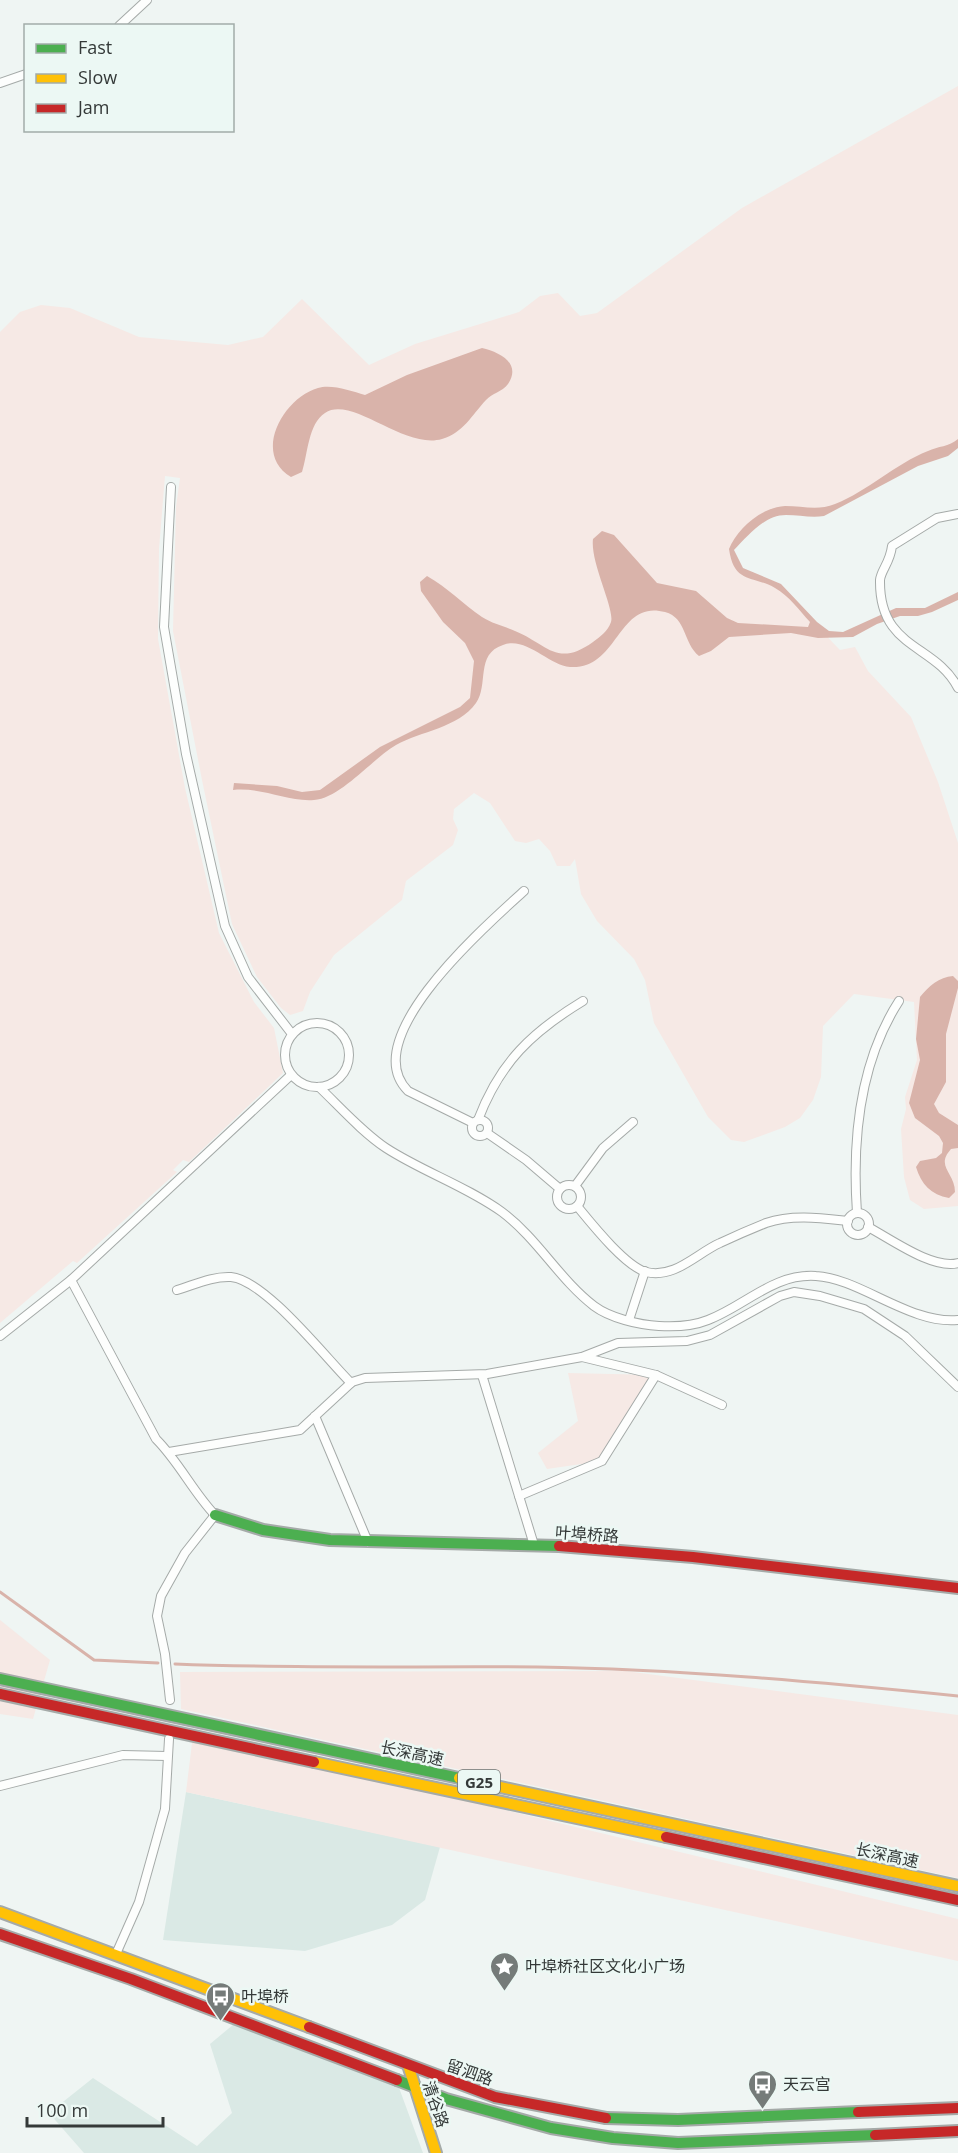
<svg xmlns="http://www.w3.org/2000/svg" width="958" height="2153" viewBox="0 0 958 2153" font-family="'Open Sans','Noto Sans SC',sans-serif">
<style>
.built{fill:#dae9e5}
.green{fill:#f6e9e5}
.water{fill:#d9b3aa}
.lines{fill:none;stroke-linecap:round;stroke-linejoin:round}
.stream{stroke:#d9b3aa;stroke-width:3}
.street-casing{stroke:#a5aaa8;stroke-width:10}
.fast-casing{stroke:#a5aaa8;stroke-width:14}
.slow-casing{stroke:#a5aaa8;stroke-width:14}
.jam-casing{stroke:#a5aaa8;stroke-width:14}
.street{stroke:#fdfefd;stroke-width:8}
.fast{stroke:#4caf50;stroke-width:10}
.slow{stroke:#ffc107;stroke-width:10}
.jam{stroke:#c62828;stroke-width:10}
.labels{text-anchor:middle;dominant-baseline:central;stroke-width:5;stroke-linejoin:round;paint-order:stroke}
.shield{fill:#ecf8f4;stroke:#6b7270;stroke-width:1.5}
.shield-label{font-size:15px;font-weight:bold;fill:#343938}
.street-label{font-size:16px;fill:#343938;stroke:#ecf8f4}
.poi-label{font-size:16px;fill:#343938;stroke:#ecf8f4;text-anchor:start}
</style>
<rect width="100%" height="100%" fill="#eff5f3"/>
<g class="built">
<path d="M 186,1792 L 440,1847 L 425,1900 L 392,1925 L 305,1951 L 163,1940 Z"/>
<path d="M 234,2024 L 398,2085 L 423,2153 L 84,2153 L 49,2113 L 93,2078 L 197,2146 L 232,2113 L 210,2044 Z"/>
</g>
<g class="green">
<path d="M 958,86 L 958,443 L 828,510 L 774,512 L 731,550 C 745,589 763,570 785,590 C 804,609 821,631 840,650 L 855,647 L 868,671 L 911,717 L 938,782 L 958,843 L 958,1206 L 924,1209 L 910,1200 L 904,1177 L 901,1129 L 906,1109 L 905,1097 L 917,1060 L 914,1002 L 854,994 L 823,1026 L 821,1077 L 813,1100 L 800,1118 L 785,1127 L 744,1142 L 731,1140 L 708,1117 L 654,1023 L 645,980 L 634,959 L 597,921 L 581,894 L 575,859 L 570,866 L 557,866 L 550,851 L 539,839 L 526,843 L 515,841 L 490,803 L 474,793 L 454,809 L 453,819 L 458,830 L 453,845 L 406,881 L 402,900 L 334,955 L 310,992 L 303,1011 L 290,1015 L 281,1008 L 257,977 L 232,924 L 202,780 L 173,631 L 176,507 L 180,478 L 165,476 L 159,549 L 158,639 L 185,788 L 219,933 L 254,1002 L 274,1028 L 283,1073 L 189,1162 L 183,1160 L 173,1170 L 177,1172 L 77,1263 L 73,1261 L 0,1323 L 0,332 L 20,312 L 41,305 L 70,308 L 139,337 L 228,345 L 263,337 L 302,299 L 369,365 L 415,344 L 519,312 L 540,296 L 558,293 L 580,316 L 597,313 L 742,208 Z"/>
<path d="M 568,1373 L 656,1375 L 602,1461 L 547,1469 L 538,1453 L 578,1421 Z"/>
<path d="M 0,1620 L 50,1660 L 33,1719 L 0,1714 Z"/>
<path d="M 625,1671 L 958,1715 L 958,1878 L 181,1709 L 180,1672 Z"/>
<path d="M 193,1735 L 958,1919 L 958,1961 L 186,1792 Z"/>
</g>
<g class="water">
<path d="M 482,348 C 499,352 522,363 508,384 C 502,392 492,393 486,400 C 472,415 463,433 442,439 C 404,450 352,395 325,413 C 308,424 308,454 302,472 L 291,477 C 252,454 283,398 318,388 C 332,384 351,391 365,395 L 407,375 Z"/>
<path d="M 958,439 L 958,448 L 948,456 L 918,466 L 824,516 C 811,518 799,515 786,515 C 764,515 748,536 734,550 L 743,568 L 781,584 L 817,622 L 829,631 L 843,632 L 896,608 L 925,608 L 958,592 L 958,600 L 932,612 L 918,616 L 900,616 L 877,624 L 853,637 L 818,638 L 791,633 L 729,637 L 711,651 L 699,656 C 683,643 687,618 665,612 C 617,599 619,670 570,667 C 548,665 526,636 503,645 C 475,654 489,685 476,703 C 458,728 421,731 396,745 C 372,759 341,798 314,800 C 287,802 262,787 233,790 L 234,783 L 277,786 L 302,792 L 320,790 L 380,747 L 460,707 L 470,698 L 474,661 L 465,643 L 443,622 L 421,591 L 420,582 L 427,576 C 447,587 463,604 482,617 C 493,624 504,626 515,631 C 547,644 557,668 593,642 C 600,637 608,631 611,622 C 615,609 590,562 593,539 L 602,531 L 614,535 L 657,583 L 696,591 L 727,618 L 738,623 L 808,627 L 810,622 C 799,610 789,596 775,588 C 752,575 734,584 729,549 C 737,529 762,507 785,506 C 803,506 818,511 835,504 C 868,491 895,464 928,451 C 938,446 949,447 958,439 Z"/>
<path d="M 953,976 L 958,981 L 958,988 L 946,1034 L 946,1082 L 934,1104 L 939,1113 L 958,1125 L 958,1148 L 951,1149 C 935,1167 955,1172 955,1192 L 949,1198 C 931,1195 921,1184 916,1167 L 920,1161 L 936,1158 L 942,1153 L 943,1143 L 939,1136 L 915,1118 L 909,1103 L 920,1060 L 916,1039 L 920,997 C 929,986 939,977 953,976 Z"/>
</g>
<g class="lines">
<g class="stream">
<path d="M 0,1592 L 94,1660 L 158,1663"/>
<path d="M 175,1664 C 296,1669 417,1666 538,1667 C 678,1669 818,1682 958,1696"/>
</g>
<defs>
<g id="street">
<path d="M 119,26 L 147,0"/>
<path d="M 0,83 L 26,74"/>
<path d="M 171,487 L 164,627 L 186,754 L 225,926 L 248,977 L 292,1034"/>
<path d="M 958,514 L 937,518 L 892,546 C 890,563 881,570 880,580 C 879,650 935,643 958,688"/>
<circle cx="317" cy="1055" r="32"/>
<path d="M 319,1087 C 340,1107 362,1132 386,1148 C 423,1172 466,1186 502,1212 C 538,1239 559,1279 594,1306 C 610,1318 639,1325 659,1326 C 675,1327 693,1326 708,1320 C 745,1306 774,1273 816,1276 C 859,1278 911,1325 958,1320"/>
<circle cx="480" cy="1128" r="8"/>
<path d="M 478,1120 C 500,1062 532,1032 583,1001"/>
<path d="M 473,1123 L 408,1091 C 355,1038 489,923 524,891"/>
<path d="M 487,1133 L 526,1160 L 560,1189"/>
<circle cx="569" cy="1197" r="12"/>
<path d="M 575,1186 L 603,1148 L 633,1122"/>
<path d="M 577,1206 C 591,1223 625,1266 646,1272 C 675,1279 697,1253 720,1243 C 735,1236 751,1229 766,1223 C 792,1214 821,1218 848,1221"/>
<path d="M 857,1213 C 852,1141 859,1063 899,1001"/>
<circle cx="858" cy="1224" r="11"/>
<path d="M 868,1227 C 891,1239 933,1270 958,1263"/>
<path d="M 71,1280 L 156,1439 C 179,1462 193,1492 215,1515 L 185,1553 L 161,1596 L 157,1616 L 165,1654 L 170,1700"/>
<path d="M 177,1290 C 194,1285 212,1276 231,1277 C 265,1280 325,1357 351,1383"/>
<path d="M 629,1320 L 645,1271"/>
<path d="M 0,1336 L 71,1280 L 291,1075"/>
<path d="M 582,1357 L 656,1375 L 722,1405"/>
<path d="M 482,1375 L 534,1545"/>
<path d="M 315,1416 L 368,1542"/>
<path d="M 169,1452 L 300,1430 L 352,1382 L 365,1378 L 487,1374 L 582,1357 L 618,1343 L 687,1341 L 710,1335 L 780,1296 L 794,1292 L 820,1296 L 864,1309 L 905,1336 L 958,1387"/>
<path d="M 519,1496 L 602,1461 L 656,1375"/>
<path d="M 0,1786 L 123,1755 L 167,1756"/>
<path d="M 116,1954 L 139,1902 L 165,1809 L 169,1739"/>
</g>
<g id="fast">
<path d="M 215,1515 L 263,1530 L 330,1540 L 559,1546"/>
<path d="M 0,1679 L 459,1778"/>
<path d="M 397,2080 L 446,2099 L 551,2128 L 613,2138 L 678,2143 L 875,2135"/>
<path d="M 606,2118 L 678,2120 L 858,2112"/>
</g>
<g id="slow">
<path d="M 314,1762 L 666,1837"/>
<path d="M 459,1778 L 958,1886"/>
<path d="M 0,1912 L 309,2027"/>
<path d="M 408,2065 L 436,2153"/>
</g>
<g id="jam">
<path d="M 559,1546 L 693,1557 L 958,1588"/>
<path d="M 0,1694 L 314,1762"/>
<path d="M 666,1837 L 958,1900"/>
<path d="M 0,1934 L 131,1979 L 397,2080"/>
<path d="M 309,2027 L 495,2097 L 606,2118"/>
<path d="M 858,2112 L 958,2108"/>
<path d="M 875,2135 L 958,2131"/>
</g>
</defs>
<use href="#street" class="street-casing"/>
<use href="#fast" class="fast-casing"/>
<use href="#slow" class="slow-casing"/>
<use href="#jam" class="jam-casing"/>
<use href="#street" class="street"/>
<use href="#fast" class="fast"/>
<use href="#slow" class="slow"/>
<use href="#jam" class="jam"/>
</g>
<defs>
<symbol id="sight-pin" viewBox="-11 -11 22 30"><path d="M0 17L-7.5 6A9.5 9.5 0 1 1 7.5 6Z" fill="#757b79" stroke="#ecf8f4"/><path d="M0-6L1.8-2.2L6-1.7L2.9 1.2L3.7 5.4L0 3.3L-3.7 5.4L-2.9 1.2L-6-1.7L-1.8-2.2Z" fill="#fff"/></symbol>
<symbol id="bus-pin" viewBox="-11 -11 22 30"><path d="M0 17L-7.5 6A9.5 9.5 0 1 1 7.5 6Z" fill="#757b79" stroke="#ecf8f4"/><path d="M-5-6H5V4H4V6H2V4H-2V6H-4V4H-5ZM-3.5-4V0h7V-4ZM-3.5 1.2v1.5H-2V1.2ZM2 1.2v1.5H3.5V1.2Z" fill="#fff"/></symbol>
</defs>
<g fill-rule="evenodd">
<use href="#sight-pin" x="488" y="1950" width="33" height="45"/>
<use href="#bus-pin" x="204" y="1980" width="33" height="45"/>
<use href="#bus-pin" x="746" y="2068" width="33" height="45"/>
</g>
<g class="labels">
<rect class="shield" x="458" y="1770" width="42" height="24" rx="4.5"/>
<g class="shield-label">
<text x="479" y="1782">G25</text>
</g>
<g class="street-label">
<text transform="translate(587 1534) rotate(4)">叶埠桥路</text>
<text transform="translate(412 1753) rotate(12)">长深高速</text>
<text transform="translate(887 1855) rotate(12)">长深高速</text>
<text transform="translate(470 2072) rotate(19)">留泗路</text>
<text transform="translate(436 2104) rotate(71)">清谷路</text>
</g>
<g class="poi-label">
<text x="525" y="1966">叶埠桥社区文化小广场</text>
<text x="241" y="1996">叶埠桥</text>
<text x="783" y="2084">天云宫</text>
</g>
</g>
<rect x="24" y="24" width="210" height="108" fill="#ecf8f4" stroke="#a2aca9" stroke-width="1.5"/>
<rect x="36" y="44" width="30" height="9" fill="#4caf50" stroke="#a2aca9" stroke-width="1.5"/>
<text x="78" y="54" font-size="18" fill="#343938">Fast</text>
<rect x="36" y="74" width="30" height="9" fill="#ffc107" stroke="#a2aca9" stroke-width="1.5"/>
<text x="78" y="84" font-size="18" fill="#343938">Slow</text>
<rect x="36" y="104" width="30" height="9" fill="#c62828" stroke="#a2aca9" stroke-width="1.5"/>
<text x="78" y="114" font-size="18" fill="#343938">Jam</text>
<path d="M27 2117v9h136v-9" fill="none" stroke="#343938" stroke-width="3"/>
<text x="36" y="2117" font-size="18" fill="#343938" stroke="#ecf8f4" stroke-width="4.5" paint-order="stroke">100 m</text>
</svg>
